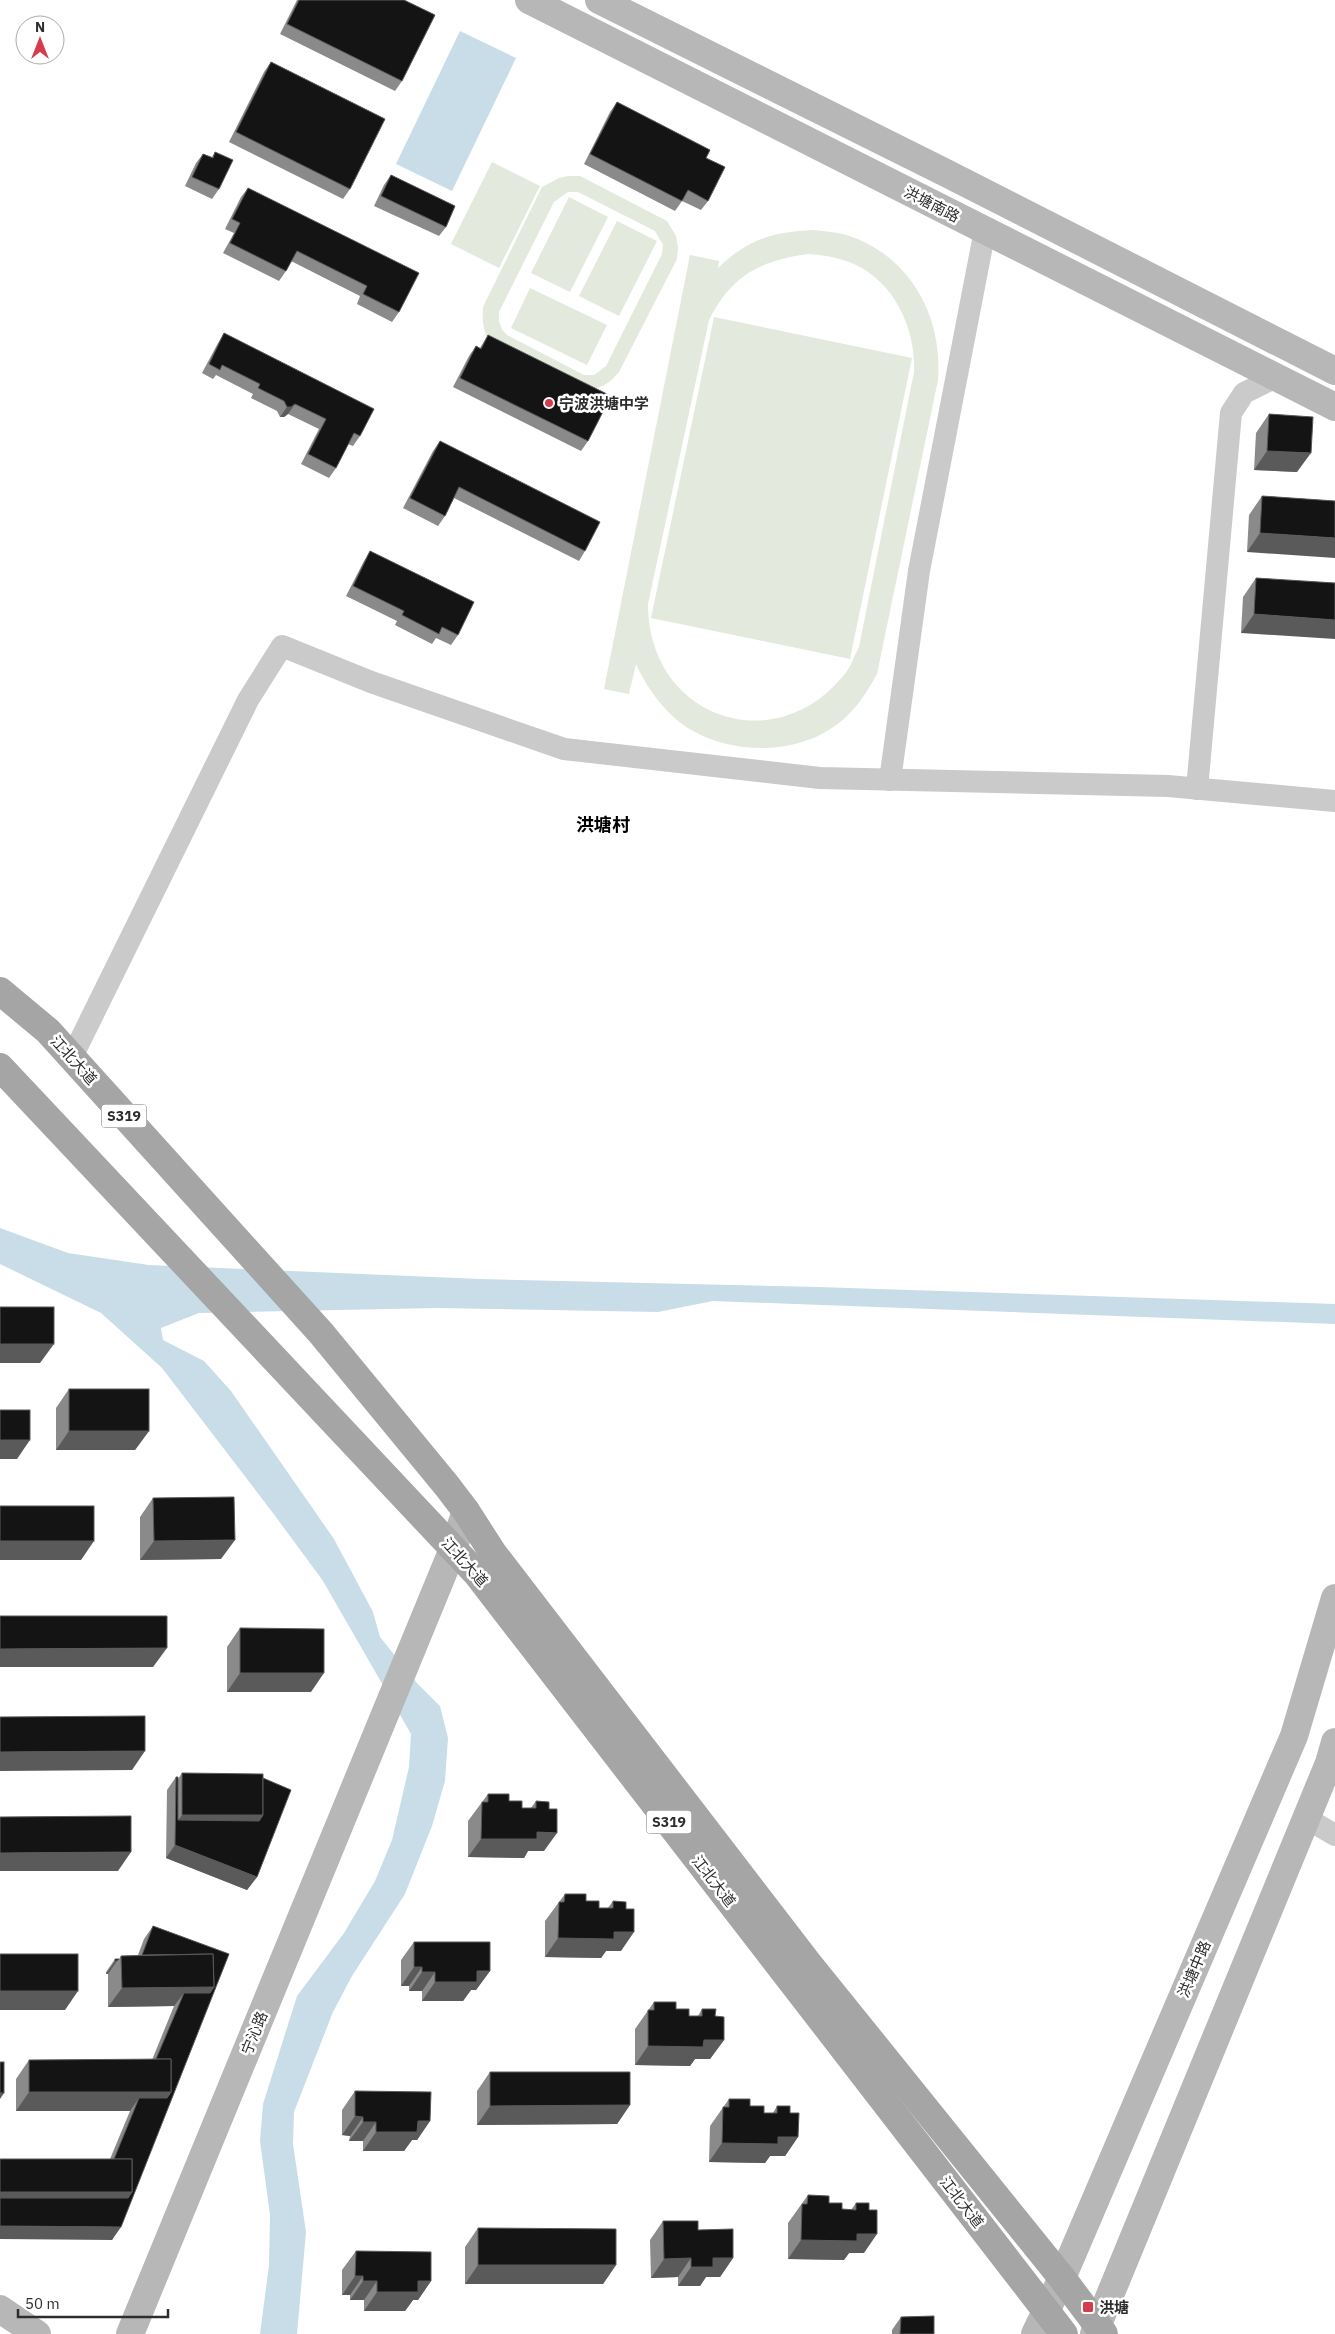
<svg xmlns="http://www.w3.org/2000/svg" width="1335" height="2334" viewBox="0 0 1335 2334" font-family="'IBM Plex Sans','Noto Sans SC',sans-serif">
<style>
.green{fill:#e3e9dc;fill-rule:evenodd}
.water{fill:#c9dde8}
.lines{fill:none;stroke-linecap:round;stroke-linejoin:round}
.street{stroke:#cacaca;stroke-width:22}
.secondary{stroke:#b7b7b7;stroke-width:28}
.primary{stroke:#a5a5a5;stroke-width:28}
.wall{fill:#8a8a8a}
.shaded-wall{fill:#5a5a5a}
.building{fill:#141414;stroke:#5a5a5a}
.poi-dot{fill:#d63d4c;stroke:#fff;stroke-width:2}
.labels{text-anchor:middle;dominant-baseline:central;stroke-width:5;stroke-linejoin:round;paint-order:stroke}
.shield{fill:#fff;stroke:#6c6c6c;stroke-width:1}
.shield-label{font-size:14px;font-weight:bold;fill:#2d2d2d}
.street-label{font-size:15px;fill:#2d2d2d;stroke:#fff}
.poi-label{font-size:15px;font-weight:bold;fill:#2d2d2d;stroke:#fff;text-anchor:start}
.quarter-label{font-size:18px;font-weight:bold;fill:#000;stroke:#fff}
</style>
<rect width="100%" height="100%" fill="#fff"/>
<g class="green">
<path d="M 492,162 L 540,186 L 499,268 L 451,244 Z"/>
<path d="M 568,176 L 580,176 L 667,221 L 676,236 L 678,248 L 677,259 L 619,372 C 610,383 603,387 590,390 L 490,342 C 483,330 482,321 483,307 L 542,187 L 559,178 ZM 568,192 L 578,192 L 655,231 L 663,245 L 662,254 L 606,366 L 594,375 L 584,375 L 507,335 C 500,328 498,322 499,312 L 554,202 Z"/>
<path d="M 569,197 L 608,217 L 570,292 L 531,273 Z"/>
<path d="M 617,221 L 657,241 L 619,316 L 579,296 Z"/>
<path d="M 813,230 C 823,231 834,232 843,234 C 909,253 943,315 938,380 L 877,674 C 869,688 861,702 849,714 C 810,754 742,757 695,732 C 668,718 648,690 636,664 L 629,694 L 604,689 L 690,255 L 719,261 L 718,268 C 748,239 773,232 813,230 ZM 808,254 C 825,255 841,258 856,265 C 896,284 916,331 914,372 L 859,647 C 855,654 852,664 847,671 C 778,763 648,719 648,604 L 709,320 C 732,275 759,261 808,254 Z"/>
<path d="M 530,288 L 607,325 L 587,365 L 511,328 Z"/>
<path d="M 714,317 L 912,358 L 850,659 L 651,618 Z"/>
</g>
<g class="water">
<path d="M 460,31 L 516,58 L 452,191 L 396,164 Z"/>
<path d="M 0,1228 L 68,1253 L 149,1265 L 480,1279 L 818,1287 L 1335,1304 L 1335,1324 L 713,1301 L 658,1312 L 437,1308 L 199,1313 L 161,1328 L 163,1340 L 204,1361 L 231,1391 L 334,1539 L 373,1612 L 380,1637 L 417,1683 L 440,1706 L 448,1738 L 445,1781 L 432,1826 L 405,1894 L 352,1976 L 333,2012 L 294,2112 L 293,2144 L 306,2232 L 297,2334 L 260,2334 L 269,2265 L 270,2215 L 260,2141 L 263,2104 L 297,1996 L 344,1933 L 375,1881 L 392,1840 L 409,1767 L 411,1734 L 323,1581 L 276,1517 L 162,1368 L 101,1313 L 0,1264 Z"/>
</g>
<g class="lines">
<g class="street">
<path d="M 890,780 L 919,571 L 985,230"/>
<path d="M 1197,789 L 1231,413 L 1244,393 L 1276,377"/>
<path d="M 72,1057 L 248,700 L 282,646 L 371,682 L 564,749 L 820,778 L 1168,786 L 1335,801"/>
<path d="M 1306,1818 L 1335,1835"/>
</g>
<g class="secondary">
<path d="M 529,0 L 1335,407"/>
<path d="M 599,0 L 946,173 L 1335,371"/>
<path d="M 0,2309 L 37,2334"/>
<path d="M 130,2334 L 453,1549 L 466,1511"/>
<path d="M 1035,2334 L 1062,2278 L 1294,1736 L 1335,1598"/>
<path d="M 1094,2334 L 1329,1763 L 1335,1742"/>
</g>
<g class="primary">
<path d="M 0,991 L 48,1031 L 321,1333 L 447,1486 L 466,1511 L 493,1553 L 808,1963 L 1062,2278 L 1104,2334"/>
<path d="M 0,1067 L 477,1574 L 1064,2334"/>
</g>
</g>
<g class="wall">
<path d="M 297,0 L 404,0 L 402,81 L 395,91 L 280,34 Z"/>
<path d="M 271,62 L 350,189 L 343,199 L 229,142 L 264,72 Z"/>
<path d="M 617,102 L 706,158 L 708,201 L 701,210 L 682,201 L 675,211 L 584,164 L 610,112 Z"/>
<path d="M 215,152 L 219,189 L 212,199 L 185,186 L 196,163 L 203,154 L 212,157 Z"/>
<path d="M 391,175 L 446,227 L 439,236 L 374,206 L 384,185 Z"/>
<path d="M 248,188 L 399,312 L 392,322 L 357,304 L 360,296 L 291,261 L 286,271 L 279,281 L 223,253 L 234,233 L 225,229 L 241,197 Z"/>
<path d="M 224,333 L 360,436 L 353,446 L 348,444 L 336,468 L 329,478 L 301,464 L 319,429 L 288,414 L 284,417 L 280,417 L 277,411 L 251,398 L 253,394 L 216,375 L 213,379 L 202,373 L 218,343 Z"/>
<path d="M 488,335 L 588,441 L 581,451 L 453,387 L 469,356 L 476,346 L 480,348 Z"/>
<path d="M 1269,414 L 1297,472 L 1254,470 L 1256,433 Z"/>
<path d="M 440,441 L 585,551 L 579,561 L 454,498 L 445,516 L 438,526 L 403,508 L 433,451 Z"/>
<path d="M 1262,496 L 1335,501 L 1247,552 L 1249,515 Z"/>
<path d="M 370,551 L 458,635 L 451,645 L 436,638 L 432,644 L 395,625 L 397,621 L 346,596 L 364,561 Z"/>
<path d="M 1256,578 L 1335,583 L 1241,633 L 1243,597 Z"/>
<path d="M 69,1389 L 149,1431 L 135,1450 L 56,1450 L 56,1408 Z"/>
<path d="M 153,1498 L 221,1559 L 140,1560 L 140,1517 Z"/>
<path d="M 240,1628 L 311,1692 L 227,1692 L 227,1647 Z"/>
<path d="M 182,1773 L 257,1877 L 247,1890 L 166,1858 L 167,1790 L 176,1777 L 178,1779 Z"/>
<path d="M 488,1794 L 509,1801 L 522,1808 L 531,1808 L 536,1801 L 544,1851 L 528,1851 L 524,1858 L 468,1857 L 468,1821 Z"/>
<path d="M 565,1894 L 586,1901 L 599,1908 L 608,1908 L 613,1901 L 621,1951 L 606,1951 L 601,1958 L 545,1957 L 545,1921 Z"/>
<path d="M 153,1926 L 229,1954 L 112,2240 L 110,2159 L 130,2111 L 16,2111 L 16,2079 L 29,2060 L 152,2060 L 174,2006 L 108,2007 L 108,1974 L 106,1974 L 106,1972 L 115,1959 L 119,1959 L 121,1956 L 138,1955 L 144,1939 Z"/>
<path d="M 414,1942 L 490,1971 L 476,1990 L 471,1990 L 463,2001 L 422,2001 L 422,1991 L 409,1991 L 409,1986 L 401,1986 L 401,1960 Z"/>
<path d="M 654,2002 L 676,2009 L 689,2016 L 698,2016 L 702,2009 L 715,2016 L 724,2040 L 710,2059 L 695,2059 L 690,2066 L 635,2065 L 635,2029 Z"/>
<path d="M 490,2072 L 630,2105 L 617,2124 L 477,2125 L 477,2091 Z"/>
<path d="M 355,2091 L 430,2121 L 417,2140 L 412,2140 L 404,2151 L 363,2151 L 363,2141 L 349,2141 L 350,2136 L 342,2135 L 342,2110 Z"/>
<path d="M 729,2099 L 750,2106 L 764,2113 L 773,2113 L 777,2106 L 790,2113 L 798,2137 L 785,2156 L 770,2156 L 765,2163 L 709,2162 L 710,2126 Z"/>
<path d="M 808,2195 L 829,2203 L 842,2209 L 851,2210 L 856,2203 L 864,2253 L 849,2253 L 844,2260 L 788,2259 L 788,2223 Z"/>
<path d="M 663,2221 L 698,2230 L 733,2258 L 720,2277 L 706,2277 L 700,2286 L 678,2286 L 678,2277 L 651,2278 L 650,2240 Z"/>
<path d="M 478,2228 L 616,2265 L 603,2284 L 465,2284 L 465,2247 Z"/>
<path d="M 356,2251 L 431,2281 L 418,2300 L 413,2300 L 405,2311 L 364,2311 L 364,2300 L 350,2300 L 350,2295 L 342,2295 L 342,2270 Z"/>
<path d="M 901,2317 L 934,2334 L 892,2334 L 892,2330 Z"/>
</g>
<g class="shaded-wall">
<path d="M 295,404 L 288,414 L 284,417 L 280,417 L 287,407 Z"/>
<path d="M 1267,451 L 1311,453 L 1297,472 L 1254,470 Z"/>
<path d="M 1260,533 L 1335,538 L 1335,558 L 1247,552 Z"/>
<path d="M 1254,614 L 1335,620 L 1335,639 L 1241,633 Z"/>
<path d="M 0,1344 L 54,1344 L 40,1363 L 0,1363 Z"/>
<path d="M 69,1431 L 149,1431 L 135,1450 L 56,1450 Z"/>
<path d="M 0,1440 L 30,1440 L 17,1459 L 0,1459 Z"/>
<path d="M 235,1540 L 221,1559 L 140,1560 L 154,1541 Z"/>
<path d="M 0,1541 L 94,1541 L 81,1560 L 0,1560 Z"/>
<path d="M 167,1648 L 153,1667 L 0,1667 L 0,1649 Z"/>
<path d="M 240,1673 L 324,1673 L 311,1692 L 227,1692 Z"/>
<path d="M 145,1751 L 132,1770 L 0,1771 L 0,1752 Z"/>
<path d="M 182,1815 L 263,1815 L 250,1834 L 175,1825 Z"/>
<path d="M 537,1832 L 557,1833 L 544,1851 L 528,1851 L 524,1858 L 468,1857 L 481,1839 Z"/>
<path d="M 175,1845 L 257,1877 L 247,1890 L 166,1858 Z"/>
<path d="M 131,1852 L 118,1871 L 0,1871 L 0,1853 Z"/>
<path d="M 614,1932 L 634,1932 L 621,1951 L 606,1951 L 601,1958 L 545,1957 L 558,1938 Z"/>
<path d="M 115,1961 L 117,1961 L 108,1974 L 106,1974 Z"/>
<path d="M 414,1967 L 422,1967 L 409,1986 L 401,1986 Z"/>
<path d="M 477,1971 L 490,1971 L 476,1990 L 471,1990 L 463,2001 L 422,2001 L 435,1982 Z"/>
<path d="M 422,1972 L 435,1972 L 422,1991 L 409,1991 Z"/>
<path d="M 214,1987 L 200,2006 L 184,1993 L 174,2006 L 108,2007 L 122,1988 Z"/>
<path d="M 0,1991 L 78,1991 L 65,2010 L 0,2010 Z"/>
<path d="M 704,2040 L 724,2040 L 710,2059 L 695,2059 L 690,2066 L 635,2065 L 648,2046 Z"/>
<path d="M 29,2092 L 171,2092 L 158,2111 L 139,2098 L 130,2111 L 16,2111 Z"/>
<path d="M 0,2093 L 4,2093 L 0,2099 Z"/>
<path d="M 630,2105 L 617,2124 L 477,2125 L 490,2106 Z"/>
<path d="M 355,2116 L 363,2117 L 350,2136 L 342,2135 Z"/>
<path d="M 418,2121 L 430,2121 L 417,2140 L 412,2140 L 404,2151 L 363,2151 L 376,2132 Z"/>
<path d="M 363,2122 L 376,2122 L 363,2141 L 349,2141 Z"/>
<path d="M 778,2137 L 798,2137 L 785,2156 L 770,2156 L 765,2163 L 709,2162 L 722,2143 Z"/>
<path d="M 0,2192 L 132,2192 L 119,2211 L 0,2211 Z"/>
<path d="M 0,2226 L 121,2227 L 112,2240 L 0,2239 Z"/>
<path d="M 857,2234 L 877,2234 L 864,2253 L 849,2253 L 844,2260 L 788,2259 L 801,2240 Z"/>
<path d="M 691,2258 L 678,2277 L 651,2278 L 664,2259 Z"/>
<path d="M 713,2258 L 733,2258 L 720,2277 L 706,2277 L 700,2286 L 678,2286 L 691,2267 Z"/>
<path d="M 478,2265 L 616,2265 L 603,2284 L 465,2284 Z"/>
<path d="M 355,2276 L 363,2276 L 350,2295 L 342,2295 Z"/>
<path d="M 363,2281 L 377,2281 L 364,2300 L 350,2300 Z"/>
<path d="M 418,2281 L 431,2281 L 418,2300 L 413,2300 L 405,2311 L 364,2311 L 377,2292 Z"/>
</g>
<g class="building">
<path d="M 299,0 L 404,0 L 435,15 L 402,81 L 287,24 Z"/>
<path d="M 271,62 L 385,119 L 350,189 L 236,132 Z"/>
<path d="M 617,102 L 710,150 L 706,158 L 725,167 L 708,201 L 688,190 L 682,201 L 590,154 Z"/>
<path d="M 215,152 L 233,160 L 219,189 L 192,177 L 203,154 L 213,158 Z"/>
<path d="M 391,175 L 455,206 L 446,227 L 381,196 Z"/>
<path d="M 248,188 L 419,273 L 399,312 L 363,294 L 367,286 L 297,251 L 286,271 L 230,243 L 240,223 L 232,219 Z"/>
<path d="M 224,333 L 374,409 L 360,436 L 354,433 L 336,468 L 308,454 L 326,419 L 295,404 L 291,407 L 287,407 L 284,401 L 258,388 L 260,384 L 222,365 L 220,370 L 209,364 Z"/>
<path d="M 488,335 L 611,396 L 588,441 L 460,378 L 476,346 L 481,349 Z"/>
<path d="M 1269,414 L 1313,417 L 1311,453 L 1267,451 Z"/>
<path d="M 440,441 L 600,522 L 585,551 L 459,487 L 445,516 L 410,498 Z"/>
<path d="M 1262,496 L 1335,501 L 1335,538 L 1260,533 Z"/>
<path d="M 370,551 L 474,602 L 458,635 L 442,627 L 439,634 L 402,615 L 404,611 L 353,586 Z"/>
<path d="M 1256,578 L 1335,583 L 1335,620 L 1254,614 Z"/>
<rect x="0" y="1307" width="54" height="37"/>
<rect x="69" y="1389" width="80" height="42"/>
<rect x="0" y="1410" width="30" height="30"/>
<path d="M 234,1497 L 235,1540 L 154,1541 L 153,1498 Z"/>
<rect x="0" y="1506" width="94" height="35"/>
<path d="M 0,1616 L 167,1616 L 167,1648 L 0,1649 Z"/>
<path d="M 240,1628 L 324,1629 L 324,1673 L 240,1673 Z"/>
<path d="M 145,1716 L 145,1751 L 0,1752 L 0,1717 Z"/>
<path d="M 182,1773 L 263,1774 L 263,1815 L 182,1815 Z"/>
<path d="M 176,1777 L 178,1777 L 178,1820 L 259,1821 L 263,1815 L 263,1778 L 291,1790 L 257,1877 L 175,1845 Z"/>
<path d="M 488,1794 L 509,1794 L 509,1801 L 522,1801 L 522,1808 L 536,1808 L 536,1801 L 549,1802 L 549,1809 L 557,1809 L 557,1833 L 537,1832 L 537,1839 L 481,1839 L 482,1802 L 488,1802 Z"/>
<path d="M 131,1816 L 131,1852 L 0,1853 L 0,1817 Z"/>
<path d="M 565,1894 L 586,1894 L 586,1901 L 599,1901 L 599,1908 L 613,1908 L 613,1901 L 626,1902 L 626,1909 L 634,1909 L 634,1932 L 614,1932 L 614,1939 L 558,1938 L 559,1902 L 564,1902 Z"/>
<path d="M 153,1926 L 229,1954 L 121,2227 L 0,2226 L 0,2198 L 128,2198 L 132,2192 L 132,2159 L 114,2159 L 139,2098 L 167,2098 L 171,2092 L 171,2059 L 156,2059 L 184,1993 L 210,1993 L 214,1987 L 213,1954 L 142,1955 Z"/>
<path d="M 414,1942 L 490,1942 L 490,1971 L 477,1971 L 477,1982 L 435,1982 L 435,1972 L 422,1972 L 422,1967 L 414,1967 Z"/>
<rect x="0" y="1954" width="78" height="37"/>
<path d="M 213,1954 L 214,1987 L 122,1988 L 121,1956 Z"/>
<path d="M 115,1959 L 119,1959 L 117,1961 L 115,1961 Z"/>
<path d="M 654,2002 L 676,2002 L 676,2009 L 689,2009 L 689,2016 L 702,2016 L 702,2009 L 716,2009 L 715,2016 L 724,2017 L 724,2040 L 704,2040 L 703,2047 L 648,2046 L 648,2010 L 654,2010 Z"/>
<path d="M 171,2059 L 171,2092 L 29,2092 L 29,2060 Z"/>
<rect x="0" y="2062" width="4" height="31"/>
<path d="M 490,2072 L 630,2072 L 630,2105 L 490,2106 Z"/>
<path d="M 355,2091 L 431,2092 L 430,2121 L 418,2121 L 417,2132 L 376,2132 L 376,2122 L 363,2122 L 363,2117 L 355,2116 Z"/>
<path d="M 729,2099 L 750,2099 L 750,2106 L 764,2106 L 764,2113 L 777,2113 L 777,2106 L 790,2106 L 790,2113 L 799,2113 L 798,2137 L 778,2137 L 778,2144 L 722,2143 L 723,2107 L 729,2107 Z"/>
<rect x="0" y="2159" width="132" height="33"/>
<path d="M 808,2195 L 829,2196 L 829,2203 L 842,2203 L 842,2209 L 856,2210 L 856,2203 L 869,2203 L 869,2210 L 877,2210 L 877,2234 L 857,2234 L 857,2241 L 801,2240 L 802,2204 L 807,2204 Z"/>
<path d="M 663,2221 L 698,2221 L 698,2230 L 733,2229 L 733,2258 L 713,2258 L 713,2267 L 691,2267 L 691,2258 L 664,2259 Z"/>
<path d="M 478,2228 L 616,2229 L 616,2265 L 478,2265 Z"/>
<path d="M 356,2251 L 431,2252 L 431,2281 L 418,2281 L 418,2292 L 377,2292 L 377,2281 L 363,2281 L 363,2276 L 355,2276 Z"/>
<path d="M 934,2316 L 934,2334 L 900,2334 L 901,2317 Z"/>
</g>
<g class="poi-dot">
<circle cx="549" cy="403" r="5"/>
<rect x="1082" y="2301" width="12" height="12" rx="2.5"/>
</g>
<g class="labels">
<g class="shield">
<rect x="101.5" y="1104.5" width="45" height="23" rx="4"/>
<rect x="646.5" y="1810.5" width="45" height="23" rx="4"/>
</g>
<g class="shield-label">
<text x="124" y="1116">S319</text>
<text x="669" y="1822">S319</text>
</g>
<g class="street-label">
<text transform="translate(932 204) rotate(27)">洪塘南路</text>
<text transform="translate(74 1060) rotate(48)">江北大道</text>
<text transform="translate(465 1562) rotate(48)">江北大道</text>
<text transform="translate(714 1881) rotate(52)">江北大道</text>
<text transform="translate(1194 1969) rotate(-67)">洪塘中路</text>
<text transform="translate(254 2033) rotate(-68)">宁沁路</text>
<text transform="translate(962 2202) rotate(52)">江北大道</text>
</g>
<g class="poi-label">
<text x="559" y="403">宁波洪塘中学</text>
<text x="1099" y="2307">洪塘</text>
</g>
<g class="quarter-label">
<text x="603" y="824">洪塘村</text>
</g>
</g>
<g transform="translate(40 40)"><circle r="24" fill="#ffffff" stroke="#ababab"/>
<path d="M0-4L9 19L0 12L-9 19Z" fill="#d63d4c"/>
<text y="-8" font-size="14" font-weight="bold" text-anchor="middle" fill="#2d2d2d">N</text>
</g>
<path d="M18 2309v8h150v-8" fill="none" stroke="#2d2d2d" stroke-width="2.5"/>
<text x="25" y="2309" font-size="15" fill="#2d2d2d" stroke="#ffffff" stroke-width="4" paint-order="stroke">50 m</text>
</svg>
